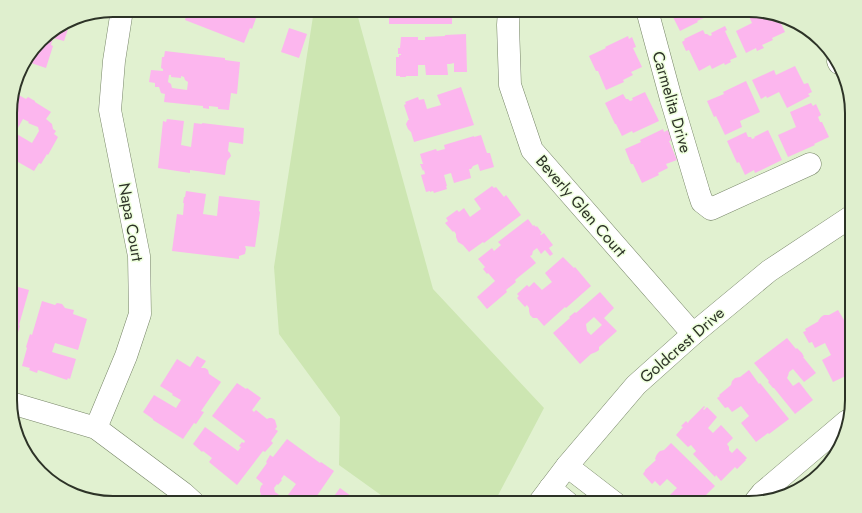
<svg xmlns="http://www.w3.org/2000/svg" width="862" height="513" viewBox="0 0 862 513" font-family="Jost,sans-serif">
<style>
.green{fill:#cde6b2}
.building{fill:#fcb6ee;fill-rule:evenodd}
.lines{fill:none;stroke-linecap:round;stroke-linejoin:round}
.minor-casing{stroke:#778568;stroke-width:23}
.minor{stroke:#fff;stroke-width:22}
.labels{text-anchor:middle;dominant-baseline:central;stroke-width:3;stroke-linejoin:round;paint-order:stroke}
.street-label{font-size:16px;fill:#2d3327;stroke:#efd}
.rim{fill:none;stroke:#2d3327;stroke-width:2}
</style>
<rect width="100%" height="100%" fill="#e1f1d0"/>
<path class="green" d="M 314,10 L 356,10 L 433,289 L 544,408 L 494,503 L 392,503 L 339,465 L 340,417 L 279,334 L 274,267 Z"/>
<g class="building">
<path d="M 188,10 L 223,10 L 226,11 L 226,10 L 259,10 L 252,29 L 250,28 L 244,43 L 185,20 Z"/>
<path d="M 387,10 L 452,10 L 452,24 L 389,24 L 389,12 Z"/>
<path d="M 668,10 L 711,10 L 704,13 L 706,17 L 697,21 L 698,22 L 680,31 L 671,13 L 670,13 Z"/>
<path d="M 746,10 L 749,10 L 781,18 L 779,19 L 785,32 L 772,38 L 773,40 L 762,45 L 764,48 L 757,51 L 756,48 L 746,53 L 736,31 L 752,23 Z"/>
<path d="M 67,22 L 70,23 L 64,41 L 53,38 L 51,45 L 53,46 L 46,68 L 25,61 L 40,43 L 43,44 L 46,35 Z"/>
<path d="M 725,26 L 727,30 L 725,31 L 737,57 L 730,60 L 731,62 L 725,65 L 724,63 L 712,69 L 710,65 L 699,71 L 689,50 L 686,51 L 682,42 L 685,40 L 684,39 L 703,30 L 705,34 L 707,34 L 710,36 L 712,35 L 711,33 Z"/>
<path d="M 289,28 L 307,34 L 299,58 L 281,52 Z"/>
<path d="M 466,34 L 467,72 L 454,72 L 454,63 L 450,64 L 447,64 L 448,75 L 426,75 L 425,65 L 418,65 L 418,76 L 406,76 L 406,77 L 400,77 L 400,76 L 396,76 L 396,57 L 399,57 L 399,55 L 401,55 L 401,54 L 398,54 L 398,48 L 400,48 L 401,37 L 418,37 L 418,40 L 425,40 L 425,37 L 445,36 L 445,35 Z"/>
<path d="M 628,36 L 629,39 L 632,37 L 636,47 L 633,48 L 642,67 L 631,72 L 633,75 L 623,80 L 624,82 L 606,90 L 598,71 L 596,71 L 589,56 L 606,48 L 605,47 Z"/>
<path d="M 165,51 L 225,58 L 225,60 L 240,62 L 237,94 L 231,93 L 229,110 L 218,109 L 218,107 L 209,106 L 209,109 L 203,108 L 203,106 L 164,102 L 165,94 L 161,93 L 159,87 L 155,87 L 155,83 L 149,82 L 151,70 L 163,71 L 163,69 L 161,68 L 162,57 L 164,57 ZM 169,75 L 171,75 L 171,77 L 181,78 L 181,76 L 184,77 L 185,80 L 188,82 L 187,90 L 172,88 L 171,84 L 168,82 Z"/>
<path d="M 795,66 L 804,84 L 808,83 L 812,92 L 808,94 L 810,96 L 787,108 L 779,92 L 767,98 L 766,96 L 761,99 L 752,80 L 774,70 L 776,75 Z"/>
<path d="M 746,81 L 760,112 L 740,121 L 742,127 L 725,135 L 716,116 L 714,117 L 707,101 L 724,94 L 723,92 Z"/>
<path d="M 461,87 L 474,125 L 414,142 L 411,132 L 408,129 L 406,124 L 408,120 L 409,120 L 404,105 L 406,104 L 405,102 L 418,97 L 419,100 L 424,99 L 427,109 L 441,105 L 437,95 Z"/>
<path d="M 13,92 L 26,99 L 28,97 L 35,101 L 35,102 L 51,112 L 46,119 L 52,124 L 53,129 L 56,131 L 54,134 L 58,137 L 48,155 L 47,154 L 41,164 L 39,163 L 34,171 L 11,158 L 11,100 ZM 23,119 L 29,122 L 28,123 L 38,127 L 39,131 L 32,143 L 15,133 Z"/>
<path d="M 645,92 L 659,121 L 633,133 L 632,131 L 622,136 L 616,124 L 615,124 L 605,103 L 623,94 L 626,99 L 628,99 L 630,101 L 633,100 L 632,98 Z"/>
<path d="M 811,103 L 813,106 L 816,104 L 821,115 L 818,117 L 820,122 L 822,122 L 829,137 L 814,144 L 815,145 L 788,157 L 778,135 L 796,127 L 790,112 Z"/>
<path d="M 167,119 L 184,121 L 181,145 L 191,147 L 194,123 L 202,124 L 202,123 L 244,128 L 243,144 L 229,142 L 228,151 L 230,153 L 231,156 L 227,161 L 225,175 L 190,170 L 190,173 L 158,168 L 163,121 L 166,122 Z"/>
<path d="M 663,129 L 664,132 L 668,130 L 672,140 L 669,141 L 677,160 L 666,164 L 668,168 L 658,173 L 659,175 L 642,183 L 633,164 L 631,164 L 625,149 L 641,142 L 640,140 Z"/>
<path d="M 768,130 L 782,160 L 755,173 L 754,170 L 745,175 L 739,162 L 737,163 L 727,141 L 746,132 L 748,137 L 751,137 L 752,139 L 755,138 L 754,137 Z"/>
<path d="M 481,135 L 487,153 L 490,153 L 494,167 L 480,171 L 478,164 L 473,166 L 471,169 L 469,169 L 471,178 L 454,183 L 451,173 L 444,175 L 447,186 L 446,186 L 447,189 L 434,193 L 433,191 L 430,192 L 430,191 L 426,192 L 421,175 L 425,174 L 424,170 L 423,171 L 420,164 L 423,164 L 420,154 L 436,149 L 437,151 L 445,149 L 444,145 L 474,136 L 474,137 Z"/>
<path d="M 492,186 L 494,188 L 496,187 L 504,197 L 506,195 L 521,215 L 484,243 L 483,242 L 469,252 L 463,245 L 458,242 L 456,237 L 456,234 L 454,231 L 453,232 L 445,223 L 448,221 L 446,218 L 457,210 L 459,212 L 464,208 L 470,217 L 481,209 L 474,199 Z"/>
<path d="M 186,191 L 206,194 L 203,214 L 217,216 L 219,196 L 260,201 L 259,211 L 260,212 L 255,247 L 245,246 L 246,249 L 245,254 L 239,256 L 239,259 L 172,251 L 177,214 L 183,215 L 184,203 L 183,203 L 184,197 L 185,197 Z"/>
<path d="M 528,219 L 533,226 L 534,225 L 536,227 L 537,226 L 542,233 L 540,234 L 541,235 L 544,233 L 553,245 L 549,248 L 553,254 L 550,256 L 545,250 L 541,254 L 537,248 L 533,251 L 532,255 L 530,256 L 536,263 L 515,280 L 516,282 L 506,290 L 507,292 L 487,309 L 477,297 L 495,281 L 488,273 L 487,274 L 483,269 L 485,267 L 478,259 L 492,248 L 494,251 L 501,245 L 498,242 Z"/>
<path d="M 563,257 L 574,268 L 575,267 L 591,286 L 566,308 L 565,307 L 544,326 L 537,318 L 533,318 L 530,315 L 529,311 L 529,308 L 527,305 L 525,307 L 517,298 L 519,296 L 517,294 L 527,285 L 529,287 L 534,282 L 542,290 L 552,282 L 545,273 Z"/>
<path d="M 11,285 L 29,290 L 19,325 L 20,326 L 12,352 L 11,352 Z"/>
<path d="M 600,292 L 614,308 L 604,318 L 617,331 L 599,347 L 599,350 L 596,352 L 591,354 L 580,364 L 553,333 L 570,318 L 569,317 L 575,312 L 576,313 ZM 594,317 L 602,325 L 591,335 L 587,331 L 586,324 Z"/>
<path d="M 42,301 L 55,305 L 57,303 L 62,304 L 65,308 L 74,310 L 73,314 L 87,319 L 78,350 L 55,343 L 52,352 L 76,359 L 70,379 L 68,378 L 67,380 L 38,370 L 37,373 L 29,370 L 30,368 L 22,366 L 27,348 L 26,347 L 30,334 L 32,335 Z"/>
<path d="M 838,310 L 847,325 L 848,324 L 852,332 L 852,373 L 833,382 L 822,360 L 831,355 L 825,343 L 815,348 L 812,342 L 809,343 L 803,332 L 806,331 L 805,329 L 819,321 L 818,321 L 821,317 L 824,315 L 829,315 Z"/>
<path d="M 787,338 L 796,349 L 797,348 L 802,353 L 804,357 L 803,357 L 816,373 L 804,382 L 793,369 L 789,372 L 788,376 L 787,378 L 793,386 L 799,382 L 813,400 L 795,414 L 774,388 L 773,388 L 768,382 L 769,381 L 754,363 Z"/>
<path d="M 197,356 L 206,361 L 201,368 L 205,368 L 208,370 L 209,374 L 221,382 L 201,411 L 204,412 L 196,424 L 194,423 L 183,439 L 153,420 L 153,419 L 143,412 L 154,395 L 176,408 L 181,400 L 172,395 L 173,394 L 160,386 L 177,359 L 190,367 Z"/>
<path d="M 749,370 L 759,384 L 760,383 L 789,419 L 769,434 L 768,433 L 756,442 L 741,423 L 749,416 L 741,406 L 732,412 L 728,407 L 725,408 L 717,398 L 720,396 L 719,395 L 731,385 L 732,381 L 735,378 L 740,377 Z"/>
<path d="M 237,383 L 246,389 L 247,388 L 261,398 L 252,410 L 254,412 L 256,410 L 267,419 L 269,418 L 272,418 L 275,420 L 277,427 L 275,429 L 278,431 L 271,441 L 273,443 L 265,452 L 263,451 L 237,485 L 209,462 L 212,458 L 203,451 L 202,452 L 193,444 L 205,427 L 238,451 L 241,447 L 239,446 L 242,442 L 244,443 L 245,441 L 212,416 Z"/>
<path d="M 704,406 L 705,407 L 703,409 L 704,410 L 707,407 L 717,417 L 708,428 L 713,433 L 721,425 L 733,438 L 727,444 L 729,447 L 729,450 L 732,453 L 737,448 L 747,458 L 745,460 L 746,460 L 737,469 L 735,467 L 721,481 L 716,475 L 715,477 L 693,454 L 696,451 L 691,445 L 688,447 L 676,435 L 683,427 L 681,426 L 686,421 L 688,423 L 689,421 Z"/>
<path d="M 287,439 L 320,463 L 321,462 L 334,471 L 312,503 L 261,503 L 257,500 L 261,494 L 260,492 L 260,489 L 261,486 L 263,484 L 256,478 L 267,463 L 266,462 L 270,455 L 273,457 ZM 284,475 L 296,484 L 285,499 L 275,492 L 274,488 L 277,484 L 278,485 L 282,480 L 281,479 Z"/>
<path d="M 671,443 L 715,486 L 698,503 L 676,503 L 669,496 L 677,488 L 667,479 L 660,486 L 655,481 L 652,484 L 643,474 L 645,471 L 645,470 L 656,460 L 655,459 L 656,456 L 658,453 L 660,451 L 664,450 Z"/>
<path d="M 340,488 L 351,496 L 354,495 L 357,496 L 358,498 L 359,502 L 361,503 L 329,503 Z"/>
</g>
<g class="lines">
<defs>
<g id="minor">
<path d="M 509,10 L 508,25 L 510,85 L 532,150 L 693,334"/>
<path d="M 647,10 L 671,99 L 699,193 L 702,202 L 711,209 L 810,164"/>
<path d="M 838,61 L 839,63"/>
<path d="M 11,403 L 96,428 L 183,493 L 194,503"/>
<path d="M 96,428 L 126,356 L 140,314 L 139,256 L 110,110 L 114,61 L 122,10"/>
<path d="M 567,466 L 615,503"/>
<path d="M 550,488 L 568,503"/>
<path d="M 539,503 L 567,466 L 636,385 L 693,334 L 769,271 L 852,216"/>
<path d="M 754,503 L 762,493 L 847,421"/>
</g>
</defs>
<use href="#minor" class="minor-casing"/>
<use href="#minor" class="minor"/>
</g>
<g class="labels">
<g class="street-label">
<text transform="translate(672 102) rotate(74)">Carmelita Drive</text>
<text transform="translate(581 206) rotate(49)">Beverly Glen Court</text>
<text transform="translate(131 222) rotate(80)">Napa Court</text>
<text transform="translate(682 345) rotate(-41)">Goldcrest Drive</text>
</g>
</g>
<path d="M0 0H862V513H0ZM113 17H749A96 96 0 0 1 845 113V400A96 96 0 0 1 749 496H113A96 96 0 0 1 17 400V113A96 96 0 0 1 113 17Z" fill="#dfefce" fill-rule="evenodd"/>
<path class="rim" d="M113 17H749A96 96 0 0 1 845 113V400A96 96 0 0 1 749 496H113A96 96 0 0 1 17 400V113A96 96 0 0 1 113 17Z"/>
</svg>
